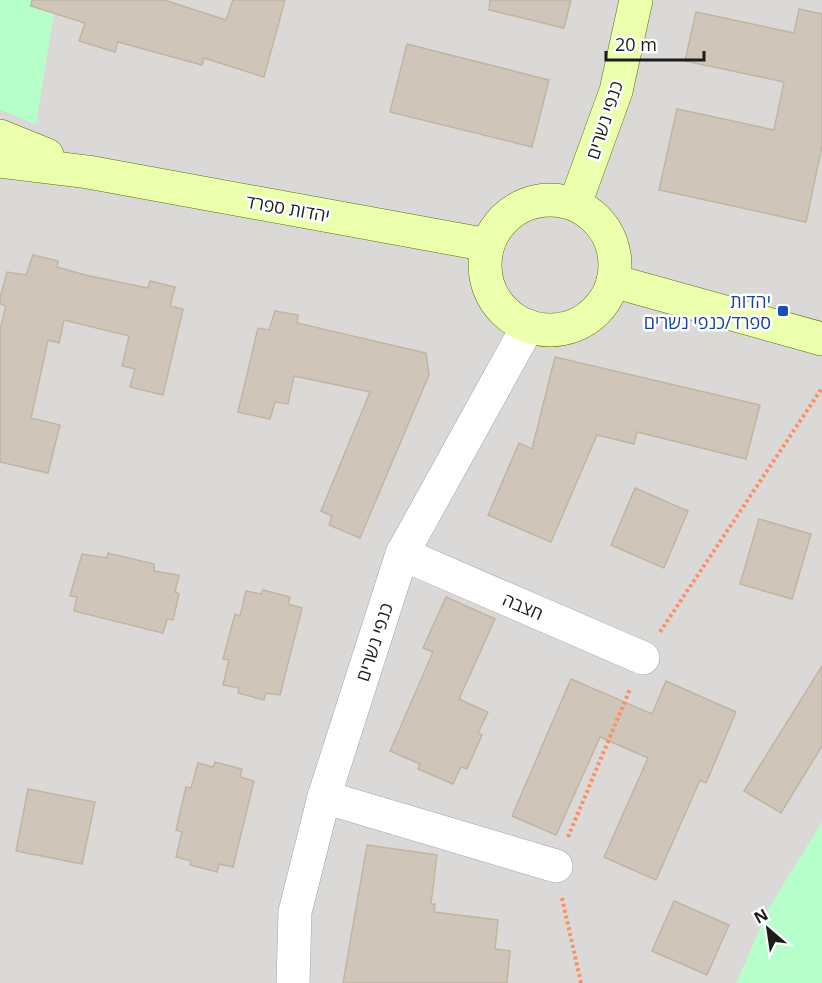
<svg xmlns="http://www.w3.org/2000/svg" width="822" height="983" viewBox="0 0 822 983" font-family="'Open Sans',Heebo,sans-serif">
<style>
.residential{fill:#dad9d8}
.park{fill:#b6ffca}
.building{fill:#cfc6b9;stroke:#c1b5a1;stroke-width:1.5}
.lines{fill:none;stroke-linecap:round;stroke-linejoin:round}
.street-casing{stroke:#a3a3a3;stroke-width:34}
.secondary-casing{stroke:#537500;stroke-width:34}
.path{stroke:#ff8e60;stroke-width:4;stroke-dasharray:3 3;stroke-linecap:butt}
.street{stroke:#fff;stroke-width:33}
.secondary{stroke:#ecffad;stroke-width:33}
.transit-dot{fill:#1a4fb4;stroke:#fff;stroke-width:2}
.labels{text-anchor:middle;dominant-baseline:central;stroke-width:5;stroke-linejoin:round;paint-order:stroke}
.street-label{font-size:18px;fill:#1c1c1c;stroke:#fff}
.transit-label{font-size:18px;fill:#164399;stroke:#fff;text-anchor:end}
</style>
<rect width="100%" height="100%" fill="#efece0"/>
<rect class="residential" x="0" y="0" width="822" height="983"/>
<g class="park">
<path d="M 0,0 L 56,0 L 36,124 L 0,110 Z"/>
<path d="M 822,822 L 822,983 L 736,983 L 770,906 Z"/>
</g>
<g class="building">
<path d="M 32,0 L 164,0 L 226,20 L 233,0 L 285,0 L 264,77 L 204,58 L 202,65 L 118,42 L 115,52 L 79,41 L 85,23 L 31,6 Z"/>
<path d="M 490,0 L 571,0 L 564,28 L 489,10 Z"/>
<path d="M 799,9 L 822,14 L 822,146 L 806,222 L 659,190 L 677,109 L 774,130 L 784,82 L 685,61 L 696,12 L 794,33 Z"/>
<path d="M 407,44 L 549,80 L 532,147 L 390,112 Z"/>
<path d="M 33,255 L 58,261 L 57,267 L 85,275 L 148,288 L 150,281 L 175,287 L 170,306 L 183,309 L 163,395 L 130,387 L 135,369 L 122,366 L 129,336 L 64,320 L 59,343 L 48,340 L 31,418 L 60,425 L 48,473 L 0,462 L 0,329 L 6,306 L 0,304 L 0,298 L 7,272 L 26,275 Z"/>
<path d="M 275,311 L 298,315 L 297,323 L 426,353 L 429,375 L 360,538 L 329,525 L 332,516 L 321,511 L 370,392 L 294,376 L 288,404 L 275,402 L 270,419 L 238,412 L 258,328 L 269,330 Z"/>
<path d="M 555,357 L 760,405 L 746,459 L 637,432 L 634,444 L 597,435 L 551,542 L 488,515 L 519,443 L 532,449 Z"/>
<path d="M 635,488 L 688,511 L 664,568 L 611,545 Z"/>
<path d="M 759,519 L 811,534 L 792,599 L 740,584 Z"/>
<path d="M 108,553 L 154,564 L 154,571 L 179,575 L 175,592 L 179,594 L 173,620 L 167,619 L 163,633 L 74,611 L 77,597 L 70,596 L 82,554 L 107,558 Z"/>
<path d="M 263,590 L 290,597 L 288,604 L 302,608 L 280,695 L 266,693 L 264,700 L 238,693 L 239,688 L 223,685 L 229,660 L 223,659 L 235,614 L 240,616 L 246,591 L 261,594 Z"/>
<path d="M 446,597 L 495,619 L 459,699 L 488,712 L 478,733 L 482,735 L 467,769 L 461,767 L 453,784 L 418,769 L 420,764 L 390,751 L 433,652 L 423,648 Z"/>
<path d="M 822,666 L 822,746 L 781,813 L 744,791 Z"/>
<path d="M 571,679 L 652,714 L 666,681 L 736,712 L 706,783 L 700,780 L 656,880 L 604,857 L 648,758 L 600,737 L 556,835 L 512,816 Z"/>
<path d="M 215,762 L 242,769 L 240,777 L 254,781 L 233,867 L 219,864 L 217,872 L 190,865 L 191,861 L 176,857 L 182,832 L 176,830 L 186,787 L 191,788 L 198,763 L 213,767 Z"/>
<path d="M 28,789 L 95,802 L 82,864 L 16,851 Z"/>
<path d="M 367,845 L 437,855 L 431,904 L 435,904 L 434,912 L 498,920 L 495,949 L 510,951 L 507,983 L 343,983 Z"/>
<path d="M 674,901 L 729,925 L 707,975 L 652,951 Z"/>
</g>
<g class="lines">
<defs>
<g id="street">
<path d="M 402,554 L 643,658"/>
<path d="M 324,797 L 556,866"/>
<path d="M 293,983 L 295,912 L 324,797 L 402,554 L 528,326"/>
</g>
<g id="secondary">
<path d="M 0,136 L 47,155"/>
<path d="M 0,161 L 88,172 L 488,245"/>
<circle cx="550" cy="265" r="65"/>
<path d="M 575,204 L 616,91 L 636,0"/>
<path d="M 613,281 L 822,339"/>
</g>
</defs>
<use href="#street" class="street-casing"/>
<use href="#secondary" class="secondary-casing"/>
<g class="path">
<path d="M 660,632 L 822,388"/>
<path d="M 568,837 L 630,689"/>
<path d="M 562,898 L 581,983"/>
</g>
<use href="#street" class="street"/>
<use href="#secondary" class="secondary"/>
</g>
<rect class="transit-dot" x="777" y="305" width="12" height="12" rx="3"/>
<g class="labels">
<g class="street-label">
<text transform="translate(604 120) rotate(-72)">כנפי נשרים</text>
<text transform="translate(288 208) rotate(10)">יהדות ספרד</text>
<text transform="translate(523 606) rotate(23)">חצבה</text>
<text transform="translate(374 642) rotate(-72)">כנפי נשרים</text>
</g>
<g class="transit-label">
<text x="771" y="301">יהדות<tspan x="771" dy="21">ספרד/כנפי נשרים</tspan></text>
</g>
</g>
<g transform="translate(768 929) rotate(331)" stroke="#ffffff" stroke-width="4.5" paint-order="stroke">
<path d="M0-4.5L10 22L0 15L-10 22Z" fill="#1c1c1c"/>
<text y="-9" font-size="16" font-weight="bold" text-anchor="middle" fill="#1c1c1c">N</text>
</g>
<path d="M606 51v9h98v-9" fill="none" stroke="#1c1c1c" stroke-width="3"/>
<text x="615" y="51" font-size="18" fill="#1c1c1c" stroke="#ffffff" stroke-width="4.5" paint-order="stroke">20 m</text>
</svg>
